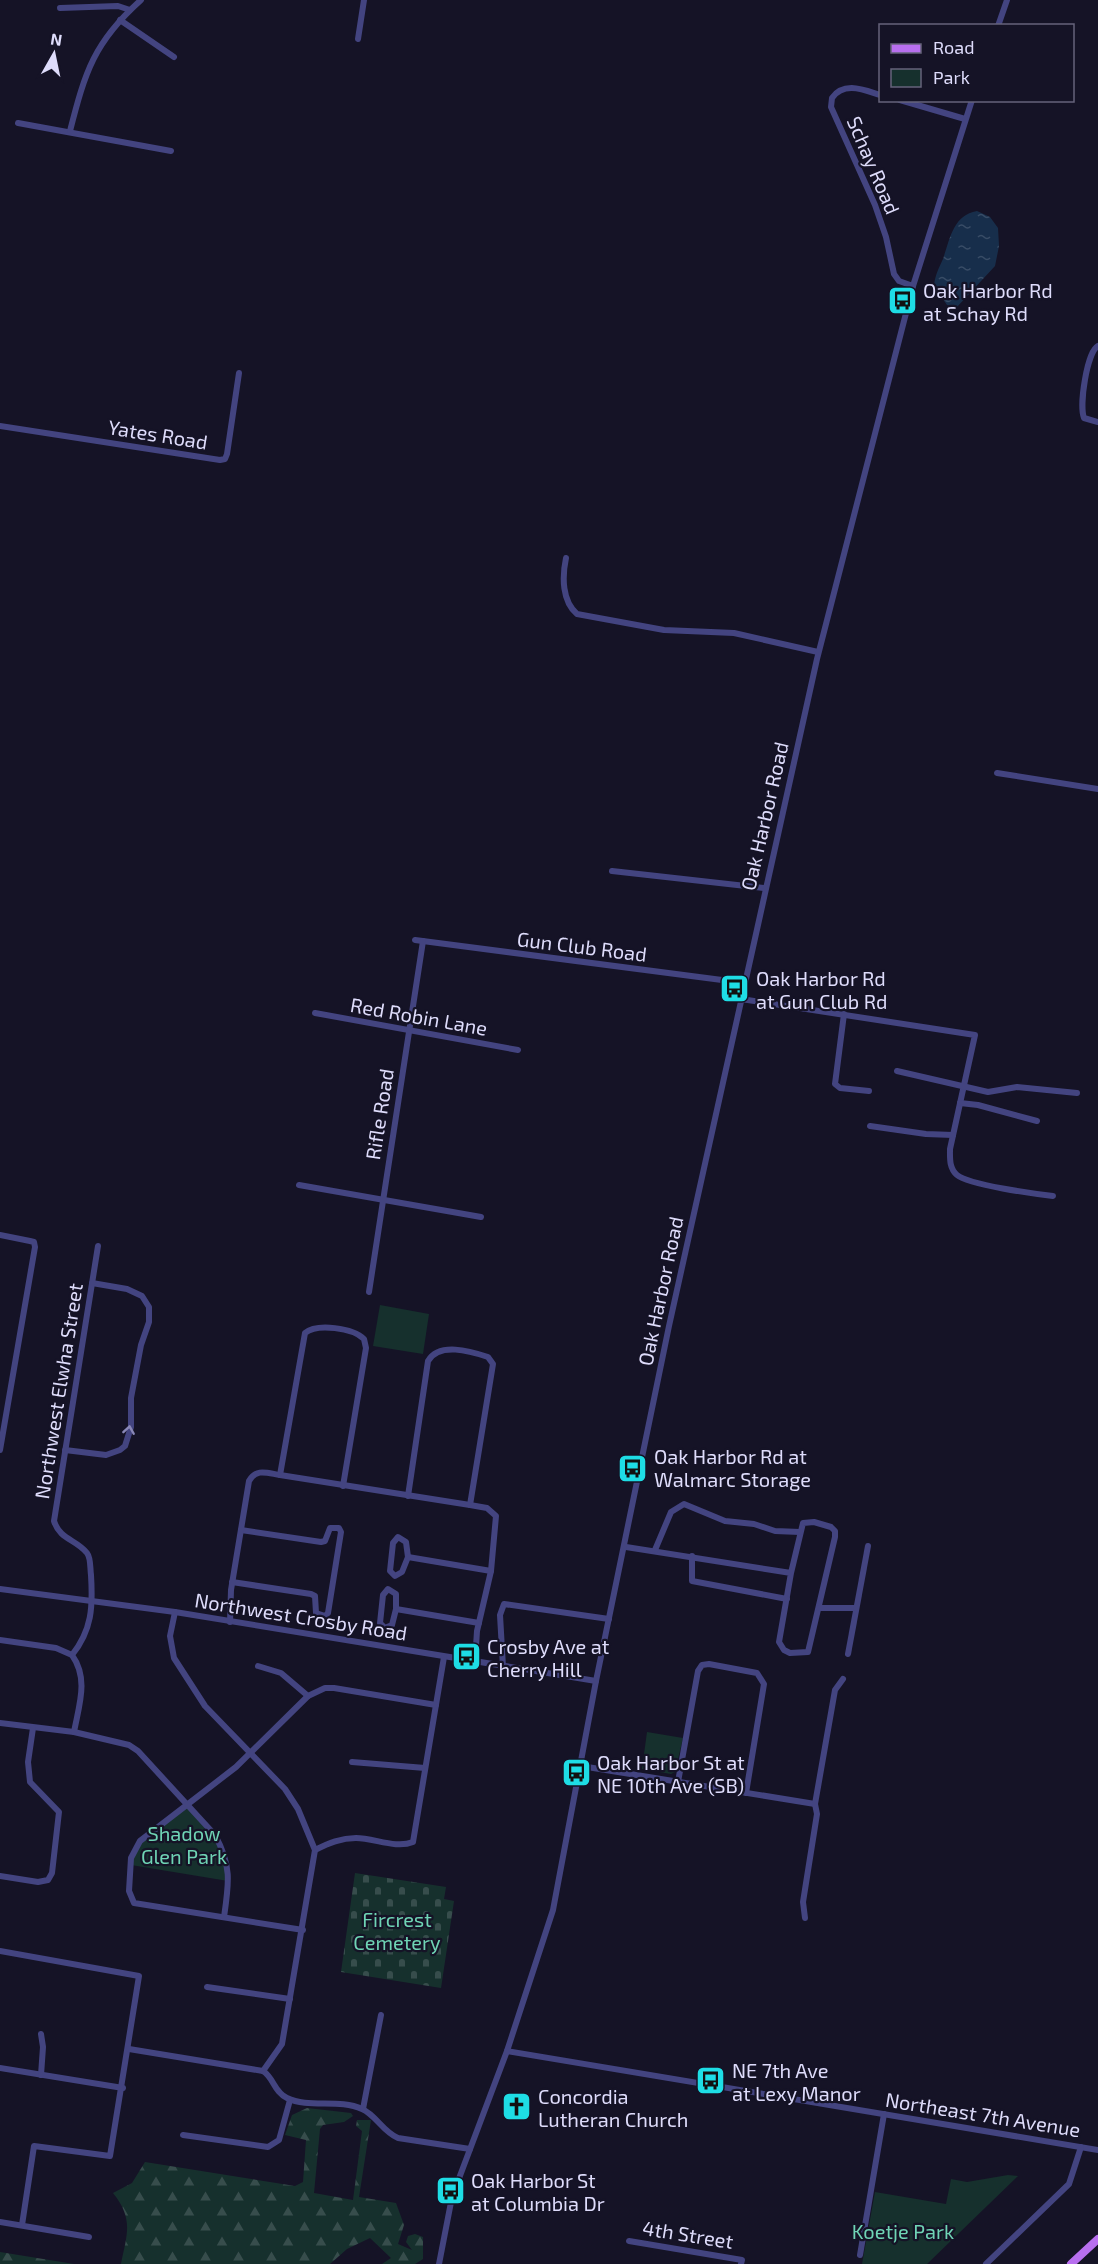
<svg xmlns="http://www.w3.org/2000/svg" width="1098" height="2264" viewBox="0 0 1098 2264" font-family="'Exo 2',sans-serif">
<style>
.forest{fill:url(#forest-firs)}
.cemetery{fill:url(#cemetery-stones)}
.green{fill:#16302d}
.water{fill:url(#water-ripples)}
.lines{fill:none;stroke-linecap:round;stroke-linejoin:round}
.minor{stroke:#434480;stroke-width:6}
.major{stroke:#b86fef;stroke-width:8}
.oneway{stroke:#8988b7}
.labels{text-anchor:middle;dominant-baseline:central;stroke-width:4.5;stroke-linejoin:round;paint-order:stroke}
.street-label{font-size:20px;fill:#dedcfb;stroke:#151326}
.poi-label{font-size:20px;fill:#dedcfb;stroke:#151326;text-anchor:start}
.park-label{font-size:20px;fill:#6fd4b5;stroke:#151326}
</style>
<defs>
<pattern id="forest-firs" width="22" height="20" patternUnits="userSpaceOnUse" patternTransform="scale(1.5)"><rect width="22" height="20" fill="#16302d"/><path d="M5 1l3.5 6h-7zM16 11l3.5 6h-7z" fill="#374d4c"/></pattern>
<pattern id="cemetery-stones" width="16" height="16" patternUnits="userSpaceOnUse" patternTransform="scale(1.5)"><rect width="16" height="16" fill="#16302d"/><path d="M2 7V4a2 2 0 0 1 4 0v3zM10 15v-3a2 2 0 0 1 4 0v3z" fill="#374d4c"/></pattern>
<pattern id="water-ripples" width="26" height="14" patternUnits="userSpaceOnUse" patternTransform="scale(1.5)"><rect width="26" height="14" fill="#172e4b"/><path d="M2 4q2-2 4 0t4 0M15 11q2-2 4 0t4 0" fill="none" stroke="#384c66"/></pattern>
</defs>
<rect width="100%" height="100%" fill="#151326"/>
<g class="forest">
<path d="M 307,2108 L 351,2113 L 353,2116 L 344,2122 L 323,2125 L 320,2129 L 314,2193 L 353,2200 L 362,2131 L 356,2126 L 357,2120 L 371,2120 L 359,2197 L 396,2203 L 404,2225 L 398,2244 L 412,2250 L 406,2242 L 408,2236 L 415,2234 L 423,2237 L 423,2259 L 415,2264 L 382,2264 L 391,2258 L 370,2238 L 347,2249 L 330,2264 L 121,2264 C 127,2234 134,2219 113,2193 L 132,2183 L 145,2162 L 295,2186 L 303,2182 L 306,2140 L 285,2135 L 292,2115 Z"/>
<path d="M 0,2252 L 74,2264 L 0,2264 Z"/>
</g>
<path class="cemetery" d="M 355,1873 L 446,1887 L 444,1899 L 454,1901 L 441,1988 L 341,1972 Z"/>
<g class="green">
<path d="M 380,1305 L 429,1314 L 423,1354 L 373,1346 Z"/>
<path d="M 647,1732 L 683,1738 L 675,1772 L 671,1774 L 642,1769 Z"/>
<path d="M 186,1806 L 222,1847 L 228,1881 L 131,1865 L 140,1841 Z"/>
<path d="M 1008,2175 L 1018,2176 L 927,2264 L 862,2264 L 875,2192 L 946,2204 L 951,2179 L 967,2182 Z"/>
</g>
<path class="water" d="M 977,211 L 990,217 L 998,228 L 999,246 L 995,266 L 956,308 L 947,305 L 934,286 C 935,275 939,268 943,259 C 950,239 953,215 977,211 Z"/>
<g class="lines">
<g class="minor">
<path d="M 60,8 L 118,6 L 130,10"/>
<path d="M 120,20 L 174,57"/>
<path d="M 998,26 L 1007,0"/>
<path d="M 358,39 L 364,0"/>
<path d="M 880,95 C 864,90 844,81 832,98 L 831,107 L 875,205 L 886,237 L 894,274 L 899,281 L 913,286"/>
<path d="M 900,100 L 965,119"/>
<path d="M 18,123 L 171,151"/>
<path d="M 70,131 C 85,72 94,42 141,0"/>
<path d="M 1098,346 C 1087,352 1079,405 1084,418 L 1098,422"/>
<path d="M 0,426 L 220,460 L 225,459 L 227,454 L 239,373"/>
<path d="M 566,558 C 562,577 562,601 577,614 L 664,630 L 734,633 L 818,652"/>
<path d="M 997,773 L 1098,789"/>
<path d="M 612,871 L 764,888"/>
<path d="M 415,940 L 745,983"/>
<path d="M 741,999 L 975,1035 L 950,1149 C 950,1158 949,1168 957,1175 C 969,1185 1035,1194 1053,1196"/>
<path d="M 315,1013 L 518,1050"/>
<path d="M 844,1014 L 835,1084 L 840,1088 L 869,1091"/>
<path d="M 897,1071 L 988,1092 L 1017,1087 L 1077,1093"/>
<path d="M 960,1103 L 978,1105 L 1037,1121"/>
<path d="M 870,1126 L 926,1134 L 953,1135"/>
<path d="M 299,1185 L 481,1217"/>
<path d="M 0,1235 L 30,1241 L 34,1242 L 35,1247 L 0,1450"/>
<path d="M 369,1292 L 423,941"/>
<path d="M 65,1450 L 106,1455 L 120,1450 L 125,1446 L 131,1427 L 131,1398 L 141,1345 L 149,1322 L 149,1307 L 142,1296 L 127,1289 L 92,1283"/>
<path d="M 280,1475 L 305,1333 C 317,1323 353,1328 364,1339 L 366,1348 L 343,1486"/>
<path d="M 408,1496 L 428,1361 C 439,1342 470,1351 488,1357 L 493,1364 L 470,1505"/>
<path d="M 398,1537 L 406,1542 L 408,1557 L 402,1572 L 395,1576 L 390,1571 L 393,1543 Z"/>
<path d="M 626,1547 L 791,1573 L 803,1523 L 814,1522 L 831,1527 L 835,1531 L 835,1537 L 808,1652 L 790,1653 L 784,1650 L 779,1642 L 791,1573"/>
<path d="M 655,1550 L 671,1512 L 684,1504 L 725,1521 L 754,1524 L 775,1531 L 800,1532"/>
<path d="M 692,1556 L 692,1581 L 787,1599"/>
<path d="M 408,1557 L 491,1571"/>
<path d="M 232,1582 L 311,1594 L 315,1596 L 316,1613 L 325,1616 L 328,1613 L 341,1532 L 339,1528 L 330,1528 L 325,1541 L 321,1542 L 241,1530"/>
<path d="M 0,1589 L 175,1612 L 596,1681"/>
<path d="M 388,1589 L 396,1594 L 396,1609 L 392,1625 L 385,1628 L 380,1623 L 383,1595 Z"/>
<path d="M 819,1608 L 856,1608"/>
<path d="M 396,1609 L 479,1623"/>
<path d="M 175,1612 L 170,1636 L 174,1658 L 205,1706 L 285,1789 L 298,1809 L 315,1850 L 282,2044 L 263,2071"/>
<path d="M 230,1622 L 231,1590 L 249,1481 C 256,1468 267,1473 280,1475 L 470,1505 L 487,1508 L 496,1516 L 491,1571 L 477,1631 L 475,1662"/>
<path d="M 0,1640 L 56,1648 L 72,1655"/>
<path d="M 848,1654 L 868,1546"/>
<path d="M 258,1666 L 281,1673 L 308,1696"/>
<path d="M 503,1667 L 500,1615 L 504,1604 L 609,1619"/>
<path d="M 0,1723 L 74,1732 L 129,1745 L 138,1751 L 215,1835 C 232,1866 229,1883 224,1917"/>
<path d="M 74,1732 C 79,1705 89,1679 72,1655 C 92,1630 93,1607 91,1575 C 90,1568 91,1558 87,1553 C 76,1539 60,1540 54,1521 L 98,1246"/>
<path d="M 352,1762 L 425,1768"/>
<path d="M 581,1766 L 815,1804"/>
<path d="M 678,1782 L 698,1671 L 702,1665 L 709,1664 L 757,1673 L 764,1684 L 746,1793"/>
<path d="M 315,1850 C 329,1843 341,1838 356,1838 C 374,1838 396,1849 413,1842 L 444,1657"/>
<path d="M 0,1876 L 38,1882 L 48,1880 L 52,1873 L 59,1812 L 30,1782 L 28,1762 L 33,1728"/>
<path d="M 805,1918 L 803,1902 L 817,1814 L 815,1804 L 835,1690 L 843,1679"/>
<path d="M 303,1930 L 134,1903 L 129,1891 L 131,1858 L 140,1841 L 236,1767 L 308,1696 L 325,1688 L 334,1688 L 436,1705"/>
<path d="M 0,1951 L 139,1976 L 110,2156 L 34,2146 L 22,2225"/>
<path d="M 207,1987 L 290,1999"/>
<path d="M 129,2049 L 263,2071 C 274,2078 274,2092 287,2098 C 309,2109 339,2098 362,2109 C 376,2115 383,2132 398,2138 L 470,2149"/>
<path d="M 507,2051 L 1098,2150"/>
<path d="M 0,2068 L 123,2088"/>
<path d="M 41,2075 L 43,2047 L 41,2034"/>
<path d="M 363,2109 L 381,2015"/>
<path d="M 183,2135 L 268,2147 L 279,2140 L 290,2100"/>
<path d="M 0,2222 L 89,2237"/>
<path d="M 629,2241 L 742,2260 L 741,2264"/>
<path d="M 860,2255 L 884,2114"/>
<path d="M 439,2264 L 452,2197 L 507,2051 L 553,1910 L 596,1681 L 669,1326 L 817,659 L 913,286 L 972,100"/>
<path d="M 986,2264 L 1069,2184 L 1081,2147"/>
</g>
<path class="major" d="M 1071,2264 L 1098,2239"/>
</g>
<defs><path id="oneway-chevron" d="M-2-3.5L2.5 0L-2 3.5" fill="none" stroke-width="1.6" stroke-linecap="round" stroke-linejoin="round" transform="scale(1.5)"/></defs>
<use class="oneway" href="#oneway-chevron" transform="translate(129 1430) rotate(-81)"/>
<defs>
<symbol id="bus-square" viewBox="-11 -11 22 22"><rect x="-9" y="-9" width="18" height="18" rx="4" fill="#1edde5" stroke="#151326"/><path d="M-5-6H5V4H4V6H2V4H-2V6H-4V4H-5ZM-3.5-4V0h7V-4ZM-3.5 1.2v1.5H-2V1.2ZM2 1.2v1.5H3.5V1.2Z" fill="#111"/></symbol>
<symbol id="church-square" viewBox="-11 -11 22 22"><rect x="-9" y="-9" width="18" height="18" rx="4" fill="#1edde5" stroke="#151326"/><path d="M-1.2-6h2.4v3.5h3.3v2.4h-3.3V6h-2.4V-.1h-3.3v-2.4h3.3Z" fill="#111"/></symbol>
</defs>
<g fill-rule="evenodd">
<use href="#bus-square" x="886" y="284" width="33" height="33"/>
<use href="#bus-square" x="718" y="972" width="33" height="33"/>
<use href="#bus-square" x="616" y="1452" width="33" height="33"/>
<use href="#bus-square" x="450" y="1640" width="33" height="33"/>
<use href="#bus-square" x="560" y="1756" width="33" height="33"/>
<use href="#bus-square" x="694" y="2064" width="33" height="33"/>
<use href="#church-square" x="500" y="2090" width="33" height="33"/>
<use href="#bus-square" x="434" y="2174" width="33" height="33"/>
</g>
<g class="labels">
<g class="street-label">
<text transform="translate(874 165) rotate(67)">Schay Road</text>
<text transform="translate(158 434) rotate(9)">Yates Road</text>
<text transform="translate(764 816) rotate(-77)">Oak Harbor Road</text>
<text transform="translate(582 946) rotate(7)">Gun Club Road</text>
<text transform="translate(419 1016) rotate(10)">Red Robin Lane</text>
<text transform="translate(379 1114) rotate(-81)">Rifle Road</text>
<text transform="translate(660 1291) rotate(-78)">Oak Harbor Road</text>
<text transform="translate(58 1391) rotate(-81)">Northwest Elwha Street</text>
<text transform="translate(301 1616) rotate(9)">Northwest Crosby Road</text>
<text transform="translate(983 2114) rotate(9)">Northeast 7th Avenue</text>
<text transform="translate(688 2234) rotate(9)">4th Street</text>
</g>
<g class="poi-label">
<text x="923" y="290">Oak Harbor Rd<tspan x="923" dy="23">at Schay Rd</tspan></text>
<text x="756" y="978">Oak Harbor Rd<tspan x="756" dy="23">at Gun Club Rd</tspan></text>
<text x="654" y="1456">Oak Harbor Rd at<tspan x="654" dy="23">Walmarc Storage</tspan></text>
<text x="487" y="1646">Crosby Ave at<tspan x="487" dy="23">Cherry Hill</tspan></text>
<text x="597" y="1762">Oak Harbor St at<tspan x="597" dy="23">NE 10th Ave (SB)</tspan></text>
<text x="732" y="2070">NE 7th Ave<tspan x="732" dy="23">at Lexy Manor</tspan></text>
<text x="538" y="2096">Concordia<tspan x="538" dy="23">Lutheran Church</tspan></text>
<text x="471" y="2180">Oak Harbor St<tspan x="471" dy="23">at Columbia Dr</tspan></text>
</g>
<g class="park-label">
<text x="184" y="1833">Shadow<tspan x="184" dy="23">Glen Park</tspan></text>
<text x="397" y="1919">Fircrest<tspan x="397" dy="23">Cemetery</tspan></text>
<text x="903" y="2231">Koetje Park</text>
</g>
</g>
<rect x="879" y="24" width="195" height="78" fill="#151326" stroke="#65637b" stroke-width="1.5"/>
<rect x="891" y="44" width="30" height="9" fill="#b86fef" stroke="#65637b" stroke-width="1.5"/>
<text x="933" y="54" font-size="18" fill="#dedcfb">Road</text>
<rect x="891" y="69" width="30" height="18" fill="#16302d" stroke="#65637b" stroke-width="1.5"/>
<text x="933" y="84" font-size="18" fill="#dedcfb">Park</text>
<g transform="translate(54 54) rotate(9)" stroke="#151326" stroke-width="4.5" paint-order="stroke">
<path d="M0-4.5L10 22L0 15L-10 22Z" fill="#dedcfb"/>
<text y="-9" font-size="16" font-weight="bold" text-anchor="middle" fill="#dedcfb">N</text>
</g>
</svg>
